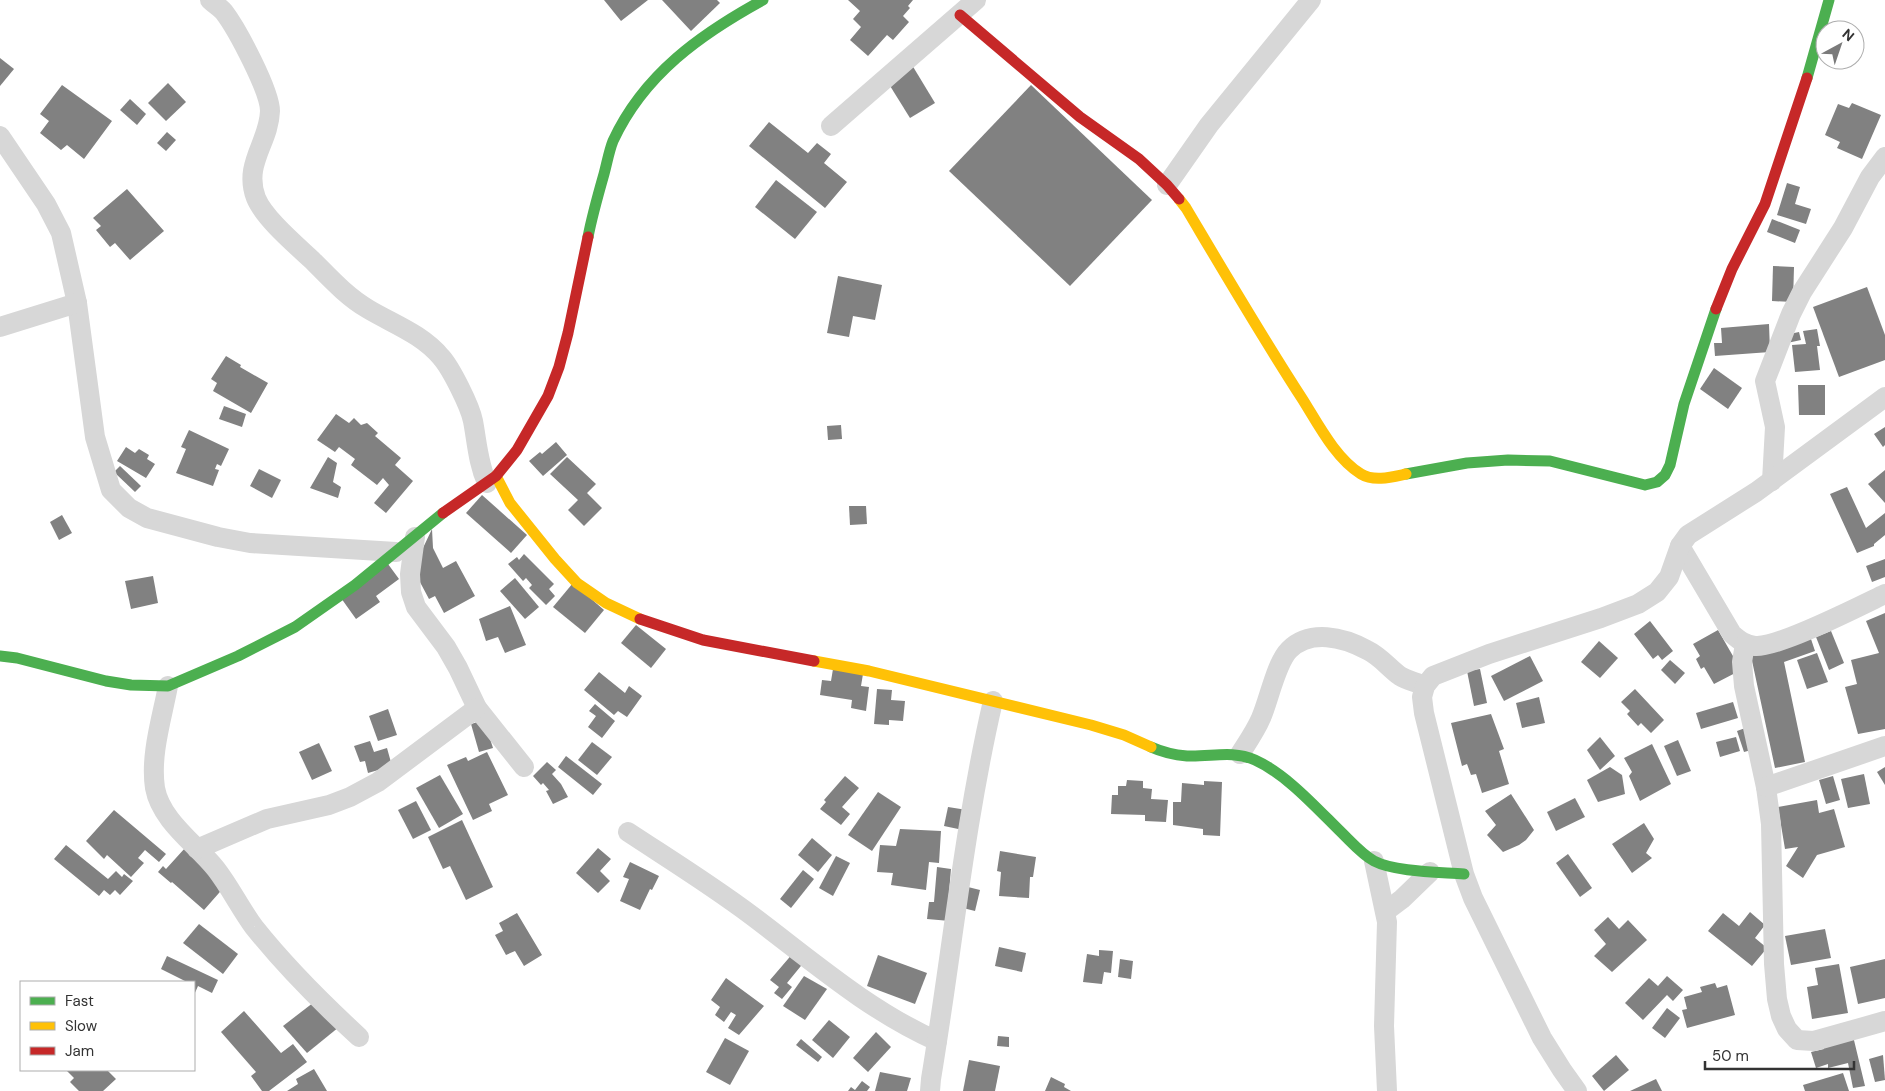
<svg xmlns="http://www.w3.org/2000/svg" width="1885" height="1091" viewBox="0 0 1885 1091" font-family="'DM Sans',sans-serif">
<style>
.building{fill:#818181}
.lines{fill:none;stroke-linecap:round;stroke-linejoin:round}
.street{stroke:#d7d7d7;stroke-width:20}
.fast{stroke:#4caf50;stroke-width:11}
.slow{stroke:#ffc107;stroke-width:11}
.jam{stroke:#c62828;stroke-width:11}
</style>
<rect width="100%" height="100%" fill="#fff"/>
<g class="building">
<path d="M 604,0 L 648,0 L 621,21 Z"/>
<path d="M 662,0 L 717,0 L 720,3 L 691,31 Z"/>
<path d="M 848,0 L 913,0 L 908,6 L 910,8 L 903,16 L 909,22 L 893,40 L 887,35 L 868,56 L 850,40 L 861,27 L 853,19 L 860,11 Z"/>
<path d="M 0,58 L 14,69 L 0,86 Z"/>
<path d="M 912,65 L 935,103 L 910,118 L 887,81 Z"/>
<path d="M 168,83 L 186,102 L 166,121 L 148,103 Z"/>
<path d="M 62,85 L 112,121 L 84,159 L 67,145 L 61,150 L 40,133 L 49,121 L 40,114 Z"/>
<path d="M 1031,85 L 1152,200 L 1070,286 L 949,171 Z"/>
<path d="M 130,99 L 146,114 L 137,125 L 120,110 Z"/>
<path d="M 1852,103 L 1881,115 L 1862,159 L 1837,148 L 1840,142 L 1825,135 L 1838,104 L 1849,108 Z"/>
<path d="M 769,122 L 808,153 L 817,143 L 831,154 L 824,163 L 847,182 L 825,208 L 749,146 Z"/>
<path d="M 167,132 L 176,140 L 166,151 L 157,143 Z"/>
<path d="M 776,180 L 817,212 L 795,239 L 755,207 Z"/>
<path d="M 1787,183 L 1800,187 L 1795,204 L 1811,209 L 1806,224 L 1777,215 Z"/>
<path d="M 127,189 L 164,231 L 130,260 L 115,243 L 110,247 L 96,230 L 101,226 L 93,218 Z"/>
<path d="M 1772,219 L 1800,230 L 1795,243 L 1767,232 Z"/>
<path d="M 1773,266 L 1794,267 L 1793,302 L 1772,301 Z"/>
<path d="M 838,276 L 882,285 L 875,320 L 853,316 L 849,337 L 827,333 Z"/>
<path d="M 1867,287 L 1885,335 L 1885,360 L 1839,377 L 1813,307 Z"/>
<path d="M 1769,324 L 1770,352 L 1715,356 L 1714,343 L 1722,343 L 1721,328 Z"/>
<path d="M 1817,329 L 1820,346 L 1817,346 L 1820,370 L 1795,372 L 1792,345 L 1806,344 L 1803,331 Z"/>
<path d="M 1799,332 L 1801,340 L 1787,343 L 1785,335 Z"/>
<path d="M 226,356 L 241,365 L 240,367 L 268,383 L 251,413 L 213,391 L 217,383 L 211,379 Z"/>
<path d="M 1714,368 L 1742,388 L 1728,409 L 1700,389 Z"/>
<path d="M 1798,385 L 1825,385 L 1825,415 L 1799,415 Z"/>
<path d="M 224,406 L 246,414 L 242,427 L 219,419 Z"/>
<path d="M 336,414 L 349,423 L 354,418 L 361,425 L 367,423 L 378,433 L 375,436 L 401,458 L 395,465 L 413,481 L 386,513 L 374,503 L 389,485 L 383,478 L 377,485 L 351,465 L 355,459 L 339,447 L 335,452 L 317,440 Z"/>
<path d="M 841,425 L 842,439 L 828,440 L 827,426 Z"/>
<path d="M 1885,427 L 1885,445 L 1883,447 L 1874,434 Z"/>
<path d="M 189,430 L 229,449 L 221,466 L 217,464 L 215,469 L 219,470 L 213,486 L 176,473 L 186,449 L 181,447 Z"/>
<path d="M 556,442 L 567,455 L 543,476 L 529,461 L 540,452 L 542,454 Z"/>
<path d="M 126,447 L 135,453 L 139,449 L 149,455 L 147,459 L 155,464 L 146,478 L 117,461 Z"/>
<path d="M 328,457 L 337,463 L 333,482 L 341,487 L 338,498 L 310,488 Z"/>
<path d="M 567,457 L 596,484 L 587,493 L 602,508 L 584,526 L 568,510 L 578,500 L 550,474 Z"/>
<path d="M 120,466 L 141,486 L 135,492 L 114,472 Z"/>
<path d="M 259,469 L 281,480 L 272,498 L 250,486 Z"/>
<path d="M 1885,470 L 1885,503 L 1868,484 Z"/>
<path d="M 1847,487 L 1866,528 L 1885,513 L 1885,535 L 1874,544 L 1874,546 L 1857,553 L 1830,494 Z"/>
<path d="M 482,495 L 527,535 L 511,553 L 466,513 Z"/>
<path d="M 849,506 L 866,506 L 867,524 L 850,525 Z"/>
<path d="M 62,515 L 72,533 L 59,540 L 50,522 Z"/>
<path d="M 432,529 L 433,548 L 443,568 L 456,561 L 475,596 L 444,613 L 435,596 L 429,599 L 413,569 Z"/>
<path d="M 524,554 L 554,584 L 549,589 L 555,596 L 546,605 L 529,588 L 532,585 L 526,578 L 523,581 L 508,564 L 517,557 L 519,560 Z"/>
<path d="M 1885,559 L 1885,577 L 1872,582 L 1866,566 Z"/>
<path d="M 388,564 L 399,579 L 376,596 L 380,602 L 356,619 L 341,598 Z"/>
<path d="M 153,576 L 158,603 L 131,609 L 125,581 Z"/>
<path d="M 515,578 L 539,607 L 525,619 L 500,591 Z"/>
<path d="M 573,583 L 604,610 L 585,633 L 553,607 Z"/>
<path d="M 510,606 L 526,645 L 505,653 L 498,637 L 486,641 L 479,619 Z"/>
<path d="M 1885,613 L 1885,729 L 1858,734 L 1845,687 L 1857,684 L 1851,660 L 1879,653 L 1866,621 Z"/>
<path d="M 1650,621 L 1673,651 L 1662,660 L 1658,655 L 1653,659 L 1634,634 Z"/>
<path d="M 636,625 L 666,649 L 651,668 L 621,643 Z"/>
<path d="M 1718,630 L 1741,670 L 1714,684 L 1704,667 L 1701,669 L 1696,659 L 1700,656 L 1693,644 Z"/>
<path d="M 1831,631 L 1844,663 L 1829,670 L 1816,637 Z"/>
<path d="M 1810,636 L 1815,651 L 1784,662 L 1805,762 L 1775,768 L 1751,656 Z"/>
<path d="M 1599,641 L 1618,658 L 1600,678 L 1581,662 Z"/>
<path d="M 1817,653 L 1828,682 L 1807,689 L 1797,660 Z"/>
<path d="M 1530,656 L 1543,681 L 1504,701 L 1491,676 Z"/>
<path d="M 1670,660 L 1685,673 L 1675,684 L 1661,670 Z"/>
<path d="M 833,669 L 863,674 L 861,686 L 869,687 L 866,711 L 851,708 L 852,700 L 820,695 L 822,680 L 831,681 Z"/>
<path d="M 1480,669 L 1487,703 L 1474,706 L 1467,671 Z"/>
<path d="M 599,672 L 625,693 L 629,686 L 642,696 L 627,717 L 618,711 L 614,715 L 584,690 Z"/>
<path d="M 877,689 L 892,690 L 891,700 L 905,701 L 903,721 L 889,720 L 889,725 L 874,724 Z"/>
<path d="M 1635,689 L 1664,720 L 1651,733 L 1641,723 L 1638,726 L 1627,714 L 1630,711 L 1621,702 Z"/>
<path d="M 1539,697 L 1545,723 L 1522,728 L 1516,703 Z"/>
<path d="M 1733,702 L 1738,718 L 1701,729 L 1696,713 Z"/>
<path d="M 595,704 L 615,721 L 602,738 L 588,727 L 596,716 L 589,711 Z"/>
<path d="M 388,709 L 397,735 L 378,741 L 369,716 Z"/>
<path d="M 1491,714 L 1504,749 L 1499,751 L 1509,784 L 1482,793 L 1476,774 L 1471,775 L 1467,764 L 1462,766 L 1451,723 Z"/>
<path d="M 484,720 L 493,748 L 479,752 L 471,724 Z"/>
<path d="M 1748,727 L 1755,749 L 1744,752 L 1737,731 Z"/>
<path d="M 1600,737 L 1615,756 L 1600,770 L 1587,750 Z"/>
<path d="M 1736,737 L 1740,751 L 1720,757 L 1716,742 Z"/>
<path d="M 1678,740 L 1691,771 L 1677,776 L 1664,746 Z"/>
<path d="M 370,741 L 374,752 L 387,748 L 392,766 L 368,773 L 365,761 L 360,762 L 354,746 Z"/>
<path d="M 592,742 L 612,757 L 597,775 L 578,760 Z"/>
<path d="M 319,743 L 332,771 L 312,780 L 299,752 Z"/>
<path d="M 1652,744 L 1671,784 L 1640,801 L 1629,776 L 1632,772 L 1624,758 Z"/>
<path d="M 487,752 L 508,795 L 489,804 L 492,811 L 473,820 L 447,765 L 466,757 L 468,761 Z"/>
<path d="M 566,756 L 602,784 L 593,795 L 558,767 Z"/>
<path d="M 547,762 L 556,770 L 552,774 L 561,784 L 568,797 L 553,804 L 546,791 L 549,790 L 543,783 L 541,785 L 533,776 Z"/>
<path d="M 1610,767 L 1622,775 L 1625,794 L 1598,802 L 1587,780 Z"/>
<path d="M 1885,767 L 1885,785 L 1877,772 Z"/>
<path d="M 1864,774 L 1870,804 L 1848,808 L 1841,779 Z"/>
<path d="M 440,775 L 463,814 L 439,828 L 416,788 Z"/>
<path d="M 845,776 L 859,788 L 842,807 L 850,814 L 841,825 L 820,809 L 826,802 L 824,800 Z"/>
<path d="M 1833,776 L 1840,800 L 1826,804 L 1819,780 Z"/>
<path d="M 1127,780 L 1143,781 L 1143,788 L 1152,789 L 1151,799 L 1168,800 L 1166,822 L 1145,821 L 1145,815 L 1111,814 L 1112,795 L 1118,795 L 1118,786 L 1126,786 Z"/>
<path d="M 1204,781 L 1222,782 L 1220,836 L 1203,835 L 1203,829 L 1173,825 L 1173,802 L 1181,802 L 1182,783 L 1204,785 Z"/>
<path d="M 878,792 L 901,807 L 872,851 L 848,835 Z"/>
<path d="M 1511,794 L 1534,830 L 1526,840 L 1519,845 L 1503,852 L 1487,835 L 1496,825 L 1485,811 Z"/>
<path d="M 1575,798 L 1585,817 L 1556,831 L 1547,812 Z"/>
<path d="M 1817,800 L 1819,813 L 1834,809 L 1845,847 L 1817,855 L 1803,878 L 1786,866 L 1798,847 L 1785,849 L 1778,807 Z"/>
<path d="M 416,801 L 431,830 L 413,839 L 398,810 Z"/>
<path d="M 948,807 L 967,810 L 963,830 L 944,826 Z"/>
<path d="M 114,810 L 166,854 L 159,862 L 145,850 L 138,858 L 144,863 L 131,877 L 107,855 L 104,859 L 86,841 Z"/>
<path d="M 462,820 L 493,887 L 466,900 L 450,866 L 443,869 L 428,837 Z"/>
<path d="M 1644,823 L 1654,839 L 1646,853 L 1652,858 L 1632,873 L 1612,844 Z"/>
<path d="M 900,829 L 941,831 L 939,863 L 929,862 L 926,890 L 891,885 L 893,873 L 877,872 L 880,845 L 896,846 Z"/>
<path d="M 812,838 L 832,855 L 818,872 L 798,855 Z"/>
<path d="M 66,845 L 108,879 L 116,871 L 122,877 L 124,874 L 133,881 L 120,895 L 115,890 L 110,895 L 104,890 L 99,896 L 54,859 Z"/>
<path d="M 185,848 L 226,885 L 204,910 L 172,882 L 171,883 L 158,872 L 163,866 L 166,869 Z"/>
<path d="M 598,848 L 611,859 L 600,871 L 610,881 L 598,893 L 576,873 Z"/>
<path d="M 1000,851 L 1036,857 L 1033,877 L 1030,877 L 1029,898 L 999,896 L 1001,872 L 997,871 Z"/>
<path d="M 1568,854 L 1592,888 L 1580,897 L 1556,863 Z"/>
<path d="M 836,856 L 850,863 L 833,896 L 819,888 Z"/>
<path d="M 630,862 L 659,876 L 652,890 L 650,889 L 640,910 L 620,901 L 629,879 L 623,877 Z"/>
<path d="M 937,867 L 951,869 L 948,904 L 950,921 L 927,919 L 929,902 L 934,902 Z"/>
<path d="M 803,870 L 814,879 L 791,908 L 780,899 Z"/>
<path d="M 964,886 L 980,890 L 975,911 L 959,907 Z"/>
<path d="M 1750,912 L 1765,925 L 1755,938 L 1767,948 L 1752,966 L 1708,931 L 1723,913 L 1739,926 Z"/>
<path d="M 517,913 L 542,955 L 524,966 L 515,951 L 506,955 L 495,935 L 503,931 L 499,923 Z"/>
<path d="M 1608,917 L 1619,929 L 1628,920 L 1647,940 L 1612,972 L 1594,956 L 1606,944 L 1594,930 Z"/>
<path d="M 199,924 L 238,954 L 223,974 L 183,943 Z"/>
<path d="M 1825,929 L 1831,958 L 1791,965 L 1785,936 Z"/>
<path d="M 999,947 L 1026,953 L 1022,972 L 995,966 Z"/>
<path d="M 1099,950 L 1113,951 L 1111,973 L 1104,972 L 1102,984 L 1083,982 L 1087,954 L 1099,956 Z"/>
<path d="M 794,952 L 805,961 L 787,983 L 792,987 L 782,999 L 774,993 L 779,987 L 770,980 Z"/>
<path d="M 878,955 L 927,973 L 915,1004 L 867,986 Z"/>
<path d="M 167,956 L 218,980 L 212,993 L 198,986 L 194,995 L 194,982 L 187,982 L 161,969 Z"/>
<path d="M 1120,959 L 1133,961 L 1131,979 L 1118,977 Z"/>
<path d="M 1885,959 L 1885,998 L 1858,1004 L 1850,967 Z"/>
<path d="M 1839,964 L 1848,1013 L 1812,1019 L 1807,987 L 1818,985 L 1815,968 Z"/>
<path d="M 804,976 L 827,989 L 805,1020 L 783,1006 Z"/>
<path d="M 1667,976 L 1683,990 L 1673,1001 L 1667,995 L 1643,1020 L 1625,1003 L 1649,978 L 1658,986 Z"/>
<path d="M 726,978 L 764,1006 L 739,1035 L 728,1028 L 736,1015 L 731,1012 L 724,1022 L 715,1015 L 720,1007 L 711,1000 Z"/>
<path d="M 1715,983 L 1717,988 L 1727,985 L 1735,1015 L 1687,1028 L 1682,1010 L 1687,1009 L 1684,997 L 1702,992 L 1700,987 Z"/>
<path d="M 318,999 L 339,1027 L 307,1053 L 283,1026 Z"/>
<path d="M 1667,1008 L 1680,1018 L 1665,1038 L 1652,1028 Z"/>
<path d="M 244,1011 L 281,1053 L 293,1044 L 307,1062 L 269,1091 L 262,1091 L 251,1076 L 256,1072 L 221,1032 Z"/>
<path d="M 829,1020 L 850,1037 L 833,1058 L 812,1040 Z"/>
<path d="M 876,1032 L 891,1047 L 868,1072 L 853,1058 Z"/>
<path d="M 998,1036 L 1009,1037 L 1009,1047 L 997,1046 Z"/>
<path d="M 1853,1036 L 1865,1086 L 1853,1088 L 1848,1063 L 1828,1068 L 1828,1064 L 1816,1068 L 1811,1052 L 1824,1049 L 1822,1042 Z"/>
<path d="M 725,1038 L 749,1051 L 730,1085 L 706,1072 Z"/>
<path d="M 801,1039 L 822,1057 L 818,1062 L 796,1045 Z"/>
<path d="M 1616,1055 L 1629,1070 L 1604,1091 L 1592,1076 Z"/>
<path d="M 1883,1055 L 1885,1080 L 1875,1082 L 1869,1059 Z"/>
<path d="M 969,1060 L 1000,1066 L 995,1091 L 963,1091 Z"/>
<path d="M 314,1069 L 327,1091 L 287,1091 L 298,1084 L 296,1079 Z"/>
<path d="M 66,1070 L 107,1070 L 116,1079 L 103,1091 L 79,1091 L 70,1082 L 74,1078 Z"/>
<path d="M 880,1072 L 911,1078 L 907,1091 L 875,1091 Z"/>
<path d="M 1843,1073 L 1849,1091 L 1805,1091 L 1803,1085 Z"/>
<path d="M 1051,1077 L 1065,1084 L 1064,1087 L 1071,1091 L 1045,1091 Z"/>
<path d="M 1656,1079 L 1662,1091 L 1630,1091 Z"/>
<path d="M 862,1081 L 870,1087 L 867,1091 L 848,1091 L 851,1087 L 855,1090 Z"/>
</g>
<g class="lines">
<g class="street">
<path d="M 210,0 C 214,4 220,7 224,12 C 237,29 270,91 270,111 C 269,143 243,164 256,198 C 264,218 296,245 312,260 C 330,278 346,296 368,309 C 393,324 422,334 441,357 C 451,368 470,406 473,421 C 477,442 478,463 487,483"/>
<path d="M 831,126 L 976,0"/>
<path d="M 0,136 L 46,204 L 61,233 L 77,303 L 95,437 L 111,490 L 129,508 L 147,518 L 218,537 L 250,543 L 396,552"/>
<path d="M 1167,185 L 1209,125 L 1311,0"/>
<path d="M 0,327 L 77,303"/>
<path d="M 1772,481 L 1775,427 L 1765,381 L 1791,314 L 1802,292 L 1843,228 L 1870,177 L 1885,157"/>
<path d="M 415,537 L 410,574 L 411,592 L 416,607 L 446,647 L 458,668 L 477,708 L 524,767"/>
<path d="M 1680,546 L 1732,634 C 1739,640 1745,645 1755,646 C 1778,648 1860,606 1885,594"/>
<path d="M 1745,644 L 1742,662 L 1744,686 L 1766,787 L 1771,824 L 1774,964 L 1777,999 L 1781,1016 L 1787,1029 L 1797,1040 L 1814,1041 L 1885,1021"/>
<path d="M 168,686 C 162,718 150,755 155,788 C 161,821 196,844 216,869 C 230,887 240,908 254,927 C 285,966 322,1003 359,1037"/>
<path d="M 1240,754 C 1247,743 1256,730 1261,718 C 1269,700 1276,663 1289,650 C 1310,629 1343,637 1367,650 C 1380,656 1389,668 1400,676 C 1408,681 1417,682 1425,686"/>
<path d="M 1766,787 L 1885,746"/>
<path d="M 628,832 C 669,859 711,885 751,915 C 811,960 869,1011 937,1041"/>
<path d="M 197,849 L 267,819 L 329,805 L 350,797 L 378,782 L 477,708"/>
<path d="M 1374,861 L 1387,922 L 1384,1026 L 1387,1091"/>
<path d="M 1386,911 L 1402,899 L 1430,872"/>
<path d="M 930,1091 L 931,1079 C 952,953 964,826 993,701"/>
<path d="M 1577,1091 L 1562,1070 L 1542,1038 L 1473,898 L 1464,874 L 1424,713 L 1422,697 L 1425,686 L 1433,676 L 1489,654 L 1601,618 L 1638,604 L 1657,592 L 1669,577 L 1680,546 L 1688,535 L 1756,492 L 1885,397"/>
</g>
<g class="fast">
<path d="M 1807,78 L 1829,0"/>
<path d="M 588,237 C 592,216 598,195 604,174 C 607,163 609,151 613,141 C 644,74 701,34 763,0"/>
<path d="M 1406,474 L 1467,463 L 1508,460 L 1550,461 L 1645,485 L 1657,482 L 1665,475 L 1670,465 L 1684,404 L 1716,309"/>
<path d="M 0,656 L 17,658 L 106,681 L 131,685 L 168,686 L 238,656 L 295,627 L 355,585 L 443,513"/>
<path d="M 1151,747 C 1162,752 1175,755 1187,756 C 1212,757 1232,750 1255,760 C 1288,775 1319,811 1345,836 C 1354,845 1363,855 1374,861 C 1395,872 1439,872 1464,874"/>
</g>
<g class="slow">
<path d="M 1179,199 L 1186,208 C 1224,272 1262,337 1303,400 C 1318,424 1336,459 1361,474 C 1374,482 1392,477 1406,474"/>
<path d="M 496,476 L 510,503 L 555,559 L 577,583 L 606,603 L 640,619"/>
<path d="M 814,661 L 869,671 L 1091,725 L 1124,735 L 1151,747"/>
</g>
<g class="jam">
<path d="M 960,15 L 1080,117 L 1139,159 L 1167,185 L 1179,199"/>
<path d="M 1716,309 L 1732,269 L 1765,204 L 1807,78"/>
<path d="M 443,513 L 496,476 L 517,450 L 548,396 L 559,367 L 568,333 L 588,237"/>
<path d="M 640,619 L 703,640 L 814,661"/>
</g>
</g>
<rect x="20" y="981" width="175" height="90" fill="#ffffff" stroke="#adadad"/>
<rect x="30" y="997" width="25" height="8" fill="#4caf50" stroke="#adadad"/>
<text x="65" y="1006" font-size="15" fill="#333333">Fast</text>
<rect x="30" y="1022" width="25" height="8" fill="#ffc107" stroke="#adadad"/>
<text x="65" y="1031" font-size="15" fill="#333333">Slow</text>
<rect x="30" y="1047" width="25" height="8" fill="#c62828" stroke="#adadad"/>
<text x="65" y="1056" font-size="15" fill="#333333">Jam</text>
<g transform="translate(1840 45) rotate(40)"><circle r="24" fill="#ffffff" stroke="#adadad"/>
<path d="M0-4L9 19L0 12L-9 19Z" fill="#7a7a7a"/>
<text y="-8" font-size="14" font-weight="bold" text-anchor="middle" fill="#333333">N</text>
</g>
<path d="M1705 1061v8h149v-8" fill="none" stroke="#333333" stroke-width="2.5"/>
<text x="1712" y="1061" font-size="15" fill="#333333" stroke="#ffffff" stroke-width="4" paint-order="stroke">50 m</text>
</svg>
